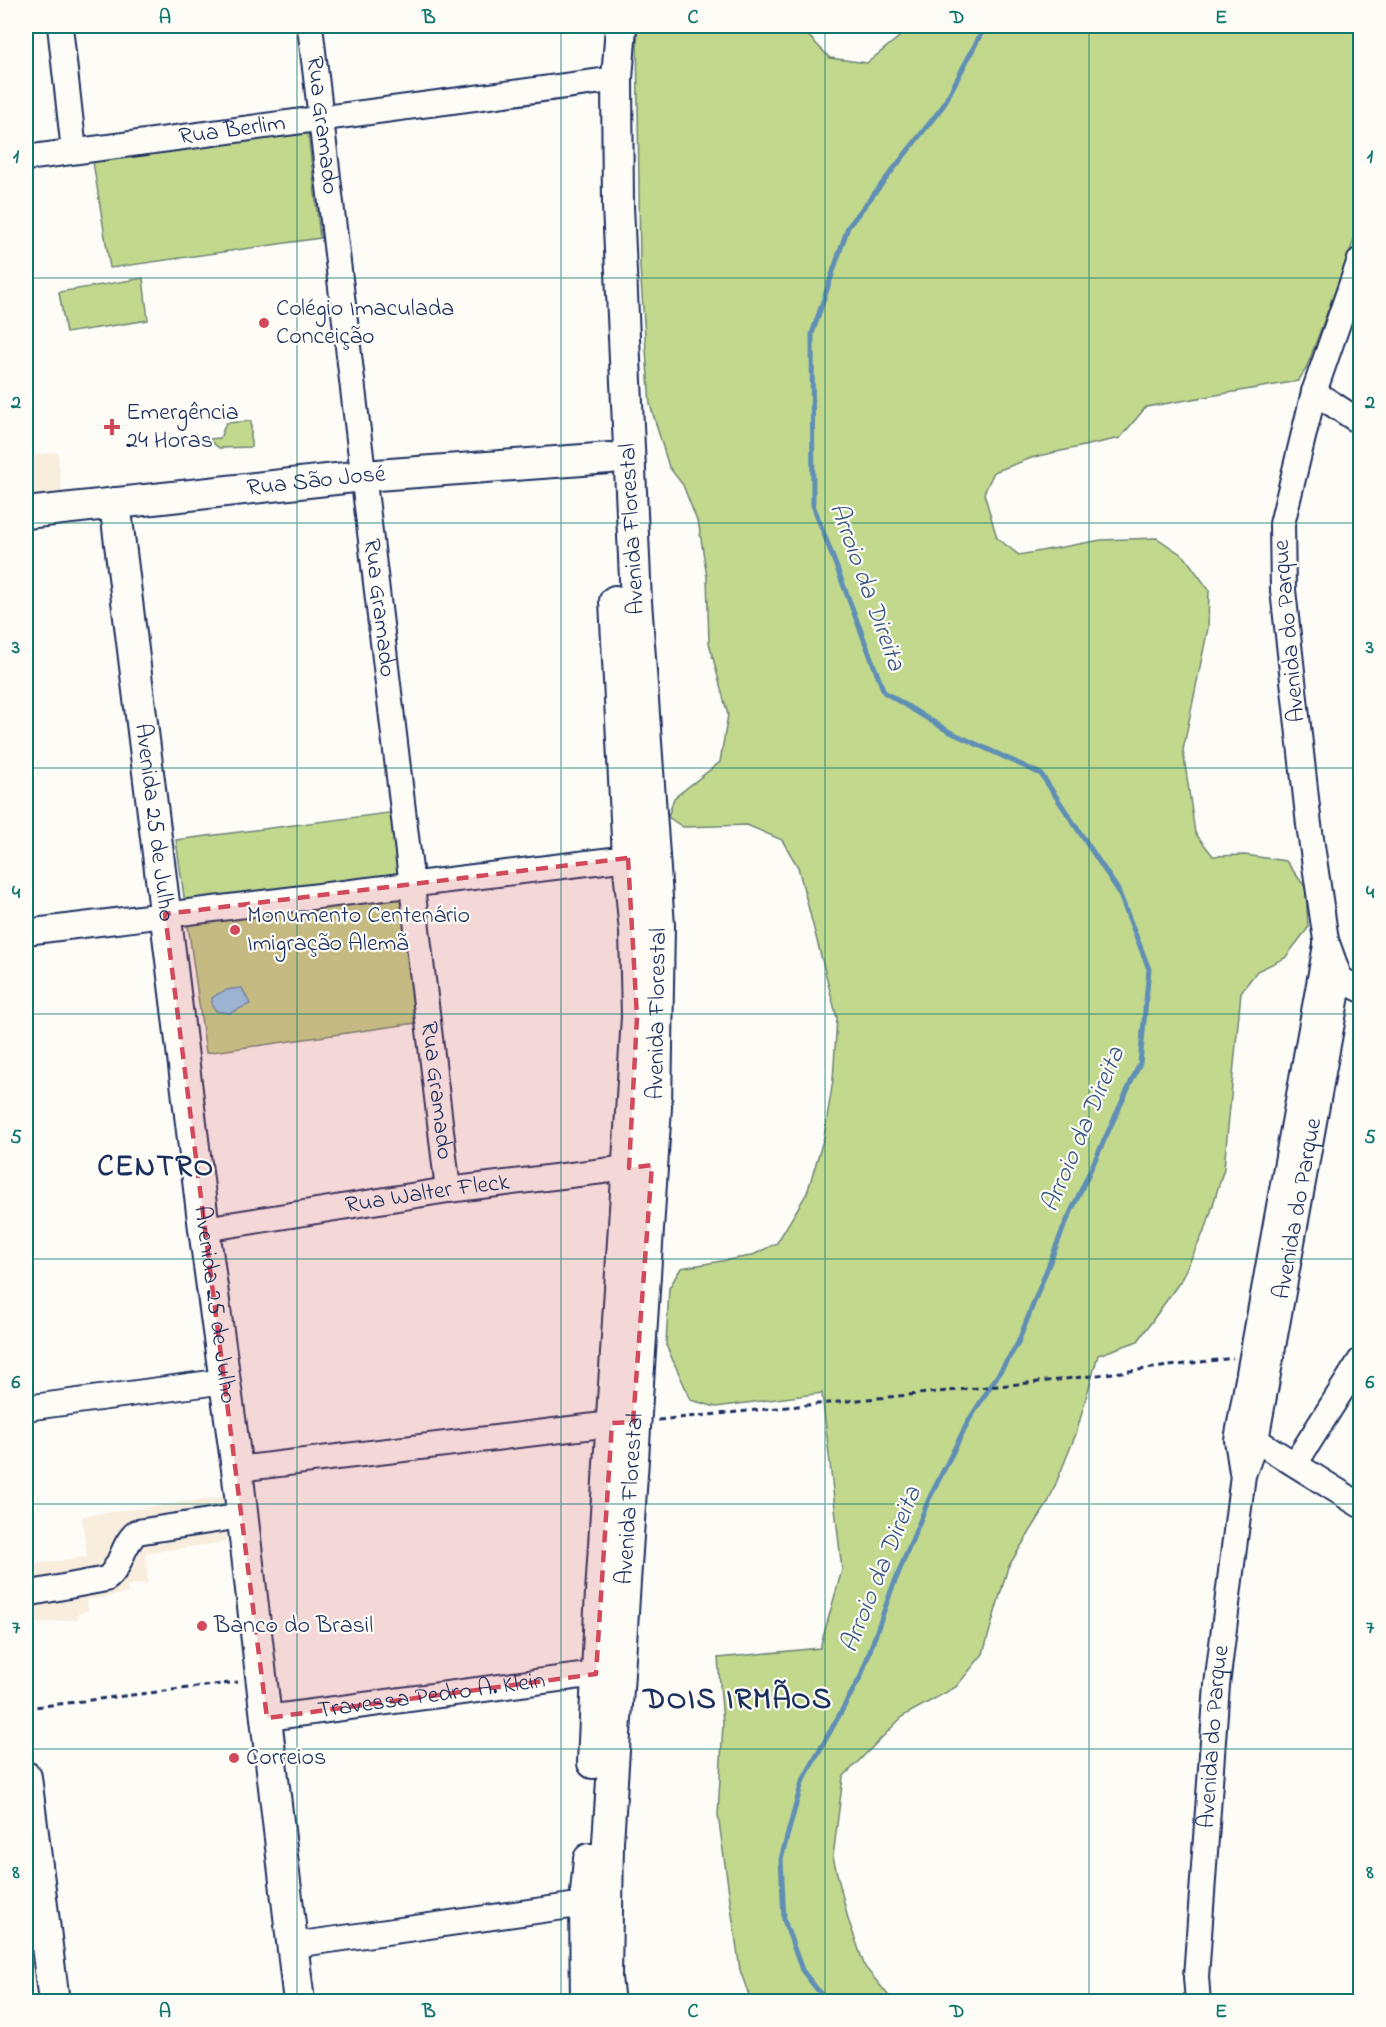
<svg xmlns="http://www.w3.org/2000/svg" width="1386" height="2027" viewBox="0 0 1386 2027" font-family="'Indie Flower',sans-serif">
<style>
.built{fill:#f9eddd}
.green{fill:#c2d88d;stroke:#6e8476;stroke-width:1.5}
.water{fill:#8fcff0;stroke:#618fb6;stroke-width:1.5}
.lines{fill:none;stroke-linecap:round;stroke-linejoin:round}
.stream{stroke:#618fb6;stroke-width:5}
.minor-casing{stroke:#1b2f5e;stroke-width:28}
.major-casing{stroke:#1b2f5e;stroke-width:34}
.path{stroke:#1b2f5e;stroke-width:3;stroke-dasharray:6 4.5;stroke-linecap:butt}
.minor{stroke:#fdfcf7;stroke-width:24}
.major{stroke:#fdfcf7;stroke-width:30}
.marked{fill:#d1495b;fill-opacity:0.2;stroke:#d1495b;stroke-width:4.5;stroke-dasharray:12 8;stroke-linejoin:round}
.grid{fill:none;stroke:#0f766e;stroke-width:1.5;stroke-opacity:0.55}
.poi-dot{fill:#d1495b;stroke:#fdfcf7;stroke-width:2}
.labels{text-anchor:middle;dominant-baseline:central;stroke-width:4.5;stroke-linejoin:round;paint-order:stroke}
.street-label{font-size:24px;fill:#1b2f5e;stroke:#fdfcf7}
.poi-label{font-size:24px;fill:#1b2f5e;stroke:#fdfcf7;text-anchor:start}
.water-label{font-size:26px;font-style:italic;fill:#385782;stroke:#fdfcf7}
.district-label{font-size:30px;font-weight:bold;letter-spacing:1.5px;fill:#1b2f5e;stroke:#fdfcf7}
.neatline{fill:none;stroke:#0f766e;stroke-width:2}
.grid-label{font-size:20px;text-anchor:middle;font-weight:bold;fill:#0f766e}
</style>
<rect width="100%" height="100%" fill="#fdfcf7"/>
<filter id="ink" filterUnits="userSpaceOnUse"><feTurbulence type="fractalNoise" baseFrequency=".0167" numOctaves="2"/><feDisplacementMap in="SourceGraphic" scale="12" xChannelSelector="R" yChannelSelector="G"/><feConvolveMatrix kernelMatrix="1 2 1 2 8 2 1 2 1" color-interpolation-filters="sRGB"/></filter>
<g filter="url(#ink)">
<g class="built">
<path d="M 58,452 L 62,492 L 26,496 L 26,456 Z"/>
<path d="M 223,1497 L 227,1542 L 145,1553 L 148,1583 L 127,1585 L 128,1593 L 87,1600 L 88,1611 L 78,1613 L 78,1619 L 26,1625 L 26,1565 L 87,1557 L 82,1516 Z"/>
</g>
<g class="green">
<path d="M 637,26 L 799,26 L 830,58 L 867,63 L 899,37 L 904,26 L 1360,26 L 1360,224 L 1306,369 L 1298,381 L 1146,407 L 1120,438 L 1034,457 L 994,472 L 984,493 L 997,538 L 1019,555 L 1101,540 L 1157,538 L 1185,557 L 1209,590 L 1208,628 L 1183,750 L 1195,833 L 1213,856 L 1245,855 L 1286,861 L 1306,888 L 1308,928 L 1285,958 L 1257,971 L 1241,992 L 1224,1168 L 1207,1225 L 1181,1280 L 1138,1341 L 1098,1355 L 1076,1434 L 1048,1503 L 1008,1567 L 983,1654 L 956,1687 L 903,1716 L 843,1777 L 833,1857 L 848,1919 L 865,1967 L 893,2001 L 751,2001 L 740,1970 L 718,1815 L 723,1723 L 718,1658 L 820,1648 L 842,1570 L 822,1393 L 716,1407 L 691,1400 L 666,1345 L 669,1288 L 681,1268 L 751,1256 L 777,1243 L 807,1193 L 824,1137 L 833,1080 L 837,1018 L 798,867 L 782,840 L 747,825 L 683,827 L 668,817 L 674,798 L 720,762 L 728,715 L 709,643 L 707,577 L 699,526 L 683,485 L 669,467 L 650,404 L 640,267 Z"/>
<path d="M 308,133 L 320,238 L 110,268 L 93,162 Z"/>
<path d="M 143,278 L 148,320 L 66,333 L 59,292 Z"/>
<path d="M 251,421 L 251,447 L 219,448 L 208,439 L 220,438 L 226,423 Z"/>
<path d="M 396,812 L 423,1022 L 206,1053 L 176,840 Z"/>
</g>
<path class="water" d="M 242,988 L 250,1004 L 230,1013 L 216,1011 L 212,1006 L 212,998 C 222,990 229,989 242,988 Z"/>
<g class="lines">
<path class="stream" d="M 827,2002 L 802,1970 L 784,1920 L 781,1859 L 802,1782 L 861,1676 L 891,1591 L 929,1499 L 969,1420 L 1017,1345 L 1063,1229 L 1140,1063 L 1149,969 L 1118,890 L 1041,774 L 948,731 L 884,692 L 813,505 L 812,334 L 848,227 L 943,106 L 985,26"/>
<defs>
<g id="minor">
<path d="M 60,26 L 74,151"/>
<path id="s1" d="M 310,26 L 448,1190"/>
<path id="s2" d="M 26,158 L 617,79"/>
<path d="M 1314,392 L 1360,422"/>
<path d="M 26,932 L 628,858"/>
<path d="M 1340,979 L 1360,989"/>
<path id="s3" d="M 204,1229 L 448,1190 L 644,1166"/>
<path d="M 26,1408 L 225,1381"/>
<path d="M 1256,1440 L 1360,1505"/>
<path d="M 1295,1464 L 1360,1361"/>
<path d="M 237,1469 L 628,1422"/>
<path d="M 1242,1472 L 1237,1440 L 1326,945"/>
<path d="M 26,1594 L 106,1579 C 122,1568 121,1545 137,1532 L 242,1516"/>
<path id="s4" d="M 267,1718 L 596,1674"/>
<path d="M 294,1945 L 585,1904"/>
<path id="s5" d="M 1198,2002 L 1196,1977 L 1217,1685 L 1243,1475 L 1256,1440 L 1340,979 L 1326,940 L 1309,825 L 1283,590 L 1282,524 L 1314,392 L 1360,260"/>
</g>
<g id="major">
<path id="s6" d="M 115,503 L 204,1229 L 237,1469 L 299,2002"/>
<path id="s7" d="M 26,513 L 363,476 L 610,458"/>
<path d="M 593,1763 L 600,1609 L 637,1017 L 635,932 L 628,858 L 615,601"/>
<path d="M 26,1777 L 54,2002"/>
<path d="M 586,2002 L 585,1904 L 589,1859"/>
<path id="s8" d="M 609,2002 L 606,1978 L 608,1842 L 656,1107 L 659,926 L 636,601 L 618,206 L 617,79 L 621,26"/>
</g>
</defs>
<use href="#minor" class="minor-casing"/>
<use href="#major" class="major-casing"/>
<g class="path">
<path d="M 658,1420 L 1058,1380 L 1233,1358"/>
<path d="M 26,1708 L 238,1682"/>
</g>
<use href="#minor" class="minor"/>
<use href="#major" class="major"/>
</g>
</g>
<path class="marked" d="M 628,858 L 637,1017 L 629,1168 L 652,1165 L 633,1422 L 612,1423 L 596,1674 L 267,1718 L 165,914 Z"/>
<path class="grid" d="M 297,26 L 297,2002M 561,26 L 561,2002M 825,26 L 825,2002M 1089,26 L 1089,2002M 26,278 L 1360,278M 26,523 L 1360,523M 26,768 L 1360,768M 26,1014 L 1360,1014M 26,1259 L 1360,1259M 26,1504 L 1360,1504M 26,1749 L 1360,1749"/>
<g class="poi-dot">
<circle cx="264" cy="323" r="6"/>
<path d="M109 418h6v6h6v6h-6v6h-6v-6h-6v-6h6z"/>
<circle cx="235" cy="930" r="6"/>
<circle cx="202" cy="1626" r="6"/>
<circle cx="234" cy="1758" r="6"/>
</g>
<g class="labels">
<g class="street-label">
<text stroke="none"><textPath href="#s1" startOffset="100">Rua Gramado</textPath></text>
<text stroke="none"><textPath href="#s2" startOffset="208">Rua Berlim</textPath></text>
<text stroke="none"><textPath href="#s7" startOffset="292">Rua São José</textPath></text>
<text transform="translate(633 529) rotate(-93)">Avenida Florestal</text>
<text stroke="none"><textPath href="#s1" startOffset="586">Rua Gramado</textPath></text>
<text transform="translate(1290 631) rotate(-95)">Avenida do Parque</text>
<text stroke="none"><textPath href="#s6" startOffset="322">Avenida 25 de Julho</textPath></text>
<text stroke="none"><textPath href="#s8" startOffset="990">Avenida Florestal</textPath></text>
<text stroke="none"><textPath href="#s1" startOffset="1072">Rua Gramado</textPath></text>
<text stroke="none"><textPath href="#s3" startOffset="226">Rua Walter Fleck</textPath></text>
<text stroke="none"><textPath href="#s5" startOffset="802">Avenida do Parque</textPath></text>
<text stroke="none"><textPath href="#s6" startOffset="808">Avenida 25 de Julho</textPath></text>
<text stroke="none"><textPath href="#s8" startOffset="504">Avenida Florestal</textPath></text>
<text stroke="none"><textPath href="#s4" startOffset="166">Travessa Pedro A. Klein</textPath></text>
<text stroke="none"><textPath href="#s5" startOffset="266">Avenida do Parque</textPath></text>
</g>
<g class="poi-label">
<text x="276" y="309">Colégio Imaculada<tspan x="276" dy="28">Conceição</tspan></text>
<text x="126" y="413">Emergência<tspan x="126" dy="28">24 Horas</tspan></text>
<text x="247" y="916">Monumento Centenário<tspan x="247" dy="28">Imigração Alemã</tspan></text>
<text x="214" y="1626">Banco do Brasil</text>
<text x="246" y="1758">Correios</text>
</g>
<g class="water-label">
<text transform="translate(866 587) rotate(70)">Arroio da Direita</text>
<text transform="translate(1084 1130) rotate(-67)">Arroio da Direita</text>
<text transform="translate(882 1570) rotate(-68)">Arroio da Direita</text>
</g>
<g class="district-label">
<text x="156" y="1168">CENTRO</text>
<text x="738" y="1701">DOIS IRMÃOS</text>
</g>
</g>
<rect width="1386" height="2027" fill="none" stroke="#fdfcf7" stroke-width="66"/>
<rect x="33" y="33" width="1320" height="1961" class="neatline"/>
<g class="grid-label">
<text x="165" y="23">A</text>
<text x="429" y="23">B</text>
<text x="693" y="23">C</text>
<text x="957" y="23">D</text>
<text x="1221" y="23">E</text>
<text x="16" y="162">1</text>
<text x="1370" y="162">1</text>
<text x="16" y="408">2</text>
<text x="1370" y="408">2</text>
<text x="16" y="653">3</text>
<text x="1370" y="653">3</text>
<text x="16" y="898">4</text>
<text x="1370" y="898">4</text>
<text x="16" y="1143">5</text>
<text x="1370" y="1143">5</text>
<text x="16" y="1388">6</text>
<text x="1370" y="1388">6</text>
<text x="16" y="1633">7</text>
<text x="1370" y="1633">7</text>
<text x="16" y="1878">8</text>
<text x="1370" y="1878">8</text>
<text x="165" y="2017">A</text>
<text x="429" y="2017">B</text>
<text x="693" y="2017">C</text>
<text x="957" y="2017">D</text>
<text x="1221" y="2017">E</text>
</g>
</svg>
